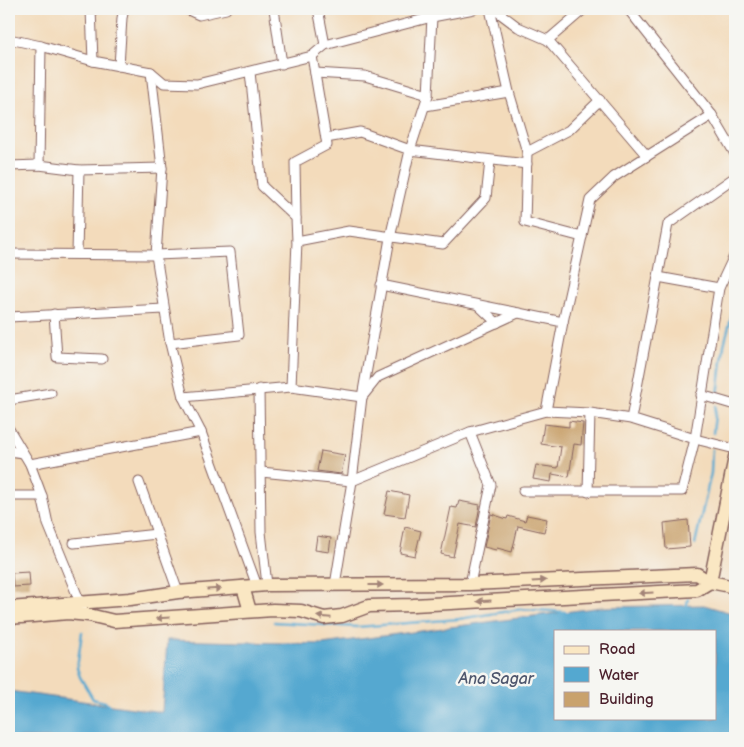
<svg xmlns="http://www.w3.org/2000/svg" width="744" height="747" viewBox="0 0 744 747" font-family="'Balsamiq Sans',sans-serif">
<style>
.water{fill:#54a8d0;stroke:#4f647e;fill-rule:evenodd}
.lines{fill:none;stroke-linecap:round;stroke-linejoin:round}
.stream{stroke:#54a8d0;stroke-width:2.5}
.building{fill:#c9a26d}
.street-casing{stroke:#85615d;stroke-width:11}
.secondary-casing{stroke:#85615d;stroke-width:15}
.street{stroke:#fff;stroke-width:9}
.secondary{stroke:#fae7c3;stroke-width:12}
.oneway{fill:#a28377}
.labels{text-anchor:middle;dominant-baseline:central;stroke-width:5;stroke-linejoin:round;paint-order:stroke}
.water-label{font-size:16px;font-style:italic;fill:#4e566d;stroke:#f6f6f2}
</style>
<rect width="100%" height="100%" fill="#f6f6f2"/>
<filter id="ink" filterUnits="userSpaceOnUse"><feTurbulence type="fractalNoise" baseFrequency=".02" numOctaves="2"/><feDisplacementMap in="SourceGraphic" scale="10" xChannelSelector="R" yChannelSelector="G"/><feConvolveMatrix kernelMatrix="1 2 1 2 8 2 1 2 1" color-interpolation-filters="sRGB"/></filter>
<filter id="wash" filterUnits="userSpaceOnUse"><feTurbulence type="fractalNoise" baseFrequency=".0096" numOctaves="4" result="noise"/><feDisplacementMap in="SourceGraphic" scale="20" xChannelSelector="R" yChannelSelector="G"/><feGaussianBlur stdDeviation="1.12" result="paint"/><feColorMatrix in="noise" values="0 0 0 0 0 0 0 0 0 0 0 0 0 0 0 0 0 1.4 0 .05"/><feComposite in="paint" operator="in"/></filter>
<g filter="url(#wash)">
<rect width="100%" height="100%" fill="#f3dbbb"/>
<path class="water" d="M 704,605 L 735,614 L 735,738 L 9,738 L 9,691 L 162,712 L 167,640 L 322,644 L 602,607 ZM 555,631 L 715,631 L 715,718 L 555,718 Z"/>
<g class="lines">
<g class="stream">
<path d="M 718,395 L 724,345 L 735,303"/>
<path d="M 713,433 L 716,406"/>
<path d="M 695,544 L 711,473 L 712,449"/>
<path d="M 686,608 L 688,599"/>
<path d="M 274,622 L 357,627 L 459,619 L 522,609 L 565,612"/>
<path d="M 82,632 L 77,668 L 80,677 L 93,699 L 105,702 L 109,705"/>
</g>
</g>
<g id="blocks">
<g class="building">
<path d="M 569,421 L 583,423 L 581,445 L 574,444 L 569,477 L 552,474 L 551,482 L 533,479 L 536,465 L 558,468 L 561,447 L 541,444 L 544,424 L 569,427 Z"/>
<path d="M 321,451 L 345,455 L 341,474 L 317,471 Z"/>
<path d="M 389,491 L 409,495 L 405,517 L 384,514 Z"/>
<path d="M 459,501 L 480,505 L 476,527 L 460,524 L 453,557 L 441,554 L 451,507 L 457,508 Z"/>
<path d="M 491,514 L 507,519 L 508,516 L 525,521 L 527,515 L 547,519 L 544,532 L 518,526 L 512,552 L 497,548 L 496,550 L 484,547 Z"/>
<path d="M 688,520 L 690,547 L 666,549 L 664,523 Z"/>
<path d="M 405,527 L 421,531 L 415,556 L 400,553 Z"/>
<path d="M 317,536 L 331,538 L 329,552 L 315,550 Z"/>
<path d="M 29,572 L 30,586 L 13,587 L 12,573 Z"/>
</g>
</g>
</g>
<g filter="url(#ink)">
<use href="#blocks" fill-opacity="0" stroke="#85615d" stroke-width="1"/>
<g class="lines">
<defs>
<g id="street">
<path d="M 91,9 L 93,61"/>
<path d="M 186,9 L 199,15 L 226,9"/>
<path d="M 274,9 L 282,64"/>
<path d="M 318,9 L 325,45"/>
<path d="M 490,9 L 509,92 L 527,152 L 525,222 L 582,237"/>
<path d="M 494,9 L 518,27 L 548,40"/>
<path d="M 584,9 L 548,40 L 647,156"/>
<path d="M 628,9 L 712,115 L 735,154"/>
<path d="M 9,39 L 41,46 L 93,61 L 151,72 L 164,83 L 197,84 L 312,56 L 325,45 L 432,17 L 474,9"/>
<path d="M 119,66 L 122,18 L 124,9"/>
<path d="M 151,72 L 162,168 L 156,255 L 170,343 L 183,397 L 201,432 L 257,586"/>
<path d="M 250,72 L 262,186 L 296,218 L 297,241 L 291,387"/>
<path d="M 315,73 L 365,76 L 428,95"/>
<path d="M 425,106 L 509,92"/>
<path d="M 326,138 L 360,132 L 410,150 L 527,164"/>
<path d="M 527,152 L 569,130 L 600,100"/>
<path d="M 39,165 L 41,46"/>
<path d="M 9,166 L 39,165 L 79,170 L 162,168"/>
<path d="M 296,218 L 295,162 L 327,145 L 312,56"/>
<path d="M 297,241 L 349,231 L 443,244 L 486,198 L 490,161"/>
<path d="M 9,254 L 156,255 L 230,252 L 239,335 L 170,343"/>
<path d="M 77,254 L 79,170"/>
<path d="M 658,277 L 719,288"/>
<path d="M 381,285 L 563,322"/>
<path d="M 479,306 L 497,323"/>
<path d="M 54,314 L 57,357 L 102,359"/>
<path d="M 9,317 L 164,309"/>
<path d="M 259,389 L 261,532 L 267,585"/>
<path d="M 701,395 L 735,405"/>
<path d="M 183,397 L 291,387 L 362,397 L 378,377 L 518,313"/>
<path d="M 9,400 L 51,393"/>
<path d="M 546,411 L 563,322 L 590,200 L 614,177 L 712,115"/>
<path d="M 631,419 L 668,224 L 735,177"/>
<path d="M 9,429 L 30,464 L 42,496 L 48,524 L 82,607"/>
<path d="M 470,432 L 491,485 L 470,584"/>
<path d="M 9,451 L 23,453"/>
<path d="M 30,464 L 201,432"/>
<path d="M 261,472 L 352,481 L 470,432 L 546,411 L 590,413 L 631,419 L 695,439 L 735,449"/>
<path d="M 139,482 L 178,592"/>
<path d="M 523,491 L 682,491 L 695,439 L 719,288 L 735,254"/>
<path d="M 588,492 L 590,413"/>
<path d="M 9,496 L 42,496"/>
<path d="M 74,543 L 157,534"/>
<path d="M 335,585 L 352,481 L 362,397 L 390,238 L 410,150 L 428,95 L 432,17"/>
</g>
<g id="secondary">
<path d="M 243,587 L 250,611"/>
<path d="M 9,608 L 130,599 L 178,592 L 267,585 L 470,584 L 697,574 L 710,582 L 735,587"/>
<path d="M 9,618 L 68,613 L 89,615 L 114,621 L 273,610 L 301,611 L 324,618 L 342,616 L 369,606 L 413,605 L 697,590 L 710,582 L 735,457"/>
</g>
</defs>
<use href="#street" class="street-casing"/>
<use href="#secondary" class="secondary-casing"/>
<use href="#street" class="street"/>
<use href="#secondary" class="secondary"/>
</g>
<defs><path id="oneway-solid" d="M-6-.8H1V-3.2L6.5 0L1 3.2V.8H-6Z" transform="scale(1.25)"/></defs>
<g class="oneway">
<use href="#oneway-solid" transform="translate(539 581) rotate(-3)"/>
<use href="#oneway-solid" transform="translate(376 585)"/>
<use href="#oneway-solid" transform="translate(214 589) rotate(-4)"/>
<use href="#oneway-solid" transform="translate(646 593) rotate(177)"/>
<use href="#oneway-solid" transform="translate(484 601) rotate(177)"/>
<use href="#oneway-solid" transform="translate(324 617) rotate(-175)"/>
<use href="#oneway-solid" transform="translate(163 618) rotate(176)"/>
</g>
</g>
<g class="labels">
<g class="water-label">
<text x="496" y="679">Ana Sagar</text>
</g>
</g>
<rect width="744" height="747" fill="none" stroke="#f6f6f2" stroke-width="30"/>
<rect x="554" y="630" width="162" height="90" fill="#f6f6f2" stroke="#b1a0a2"/>
<rect x="564" y="646" width="25" height="8" fill="#fae7c3" stroke="#b1a0a2"/>
<text x="599" y="654" font-size="15" fill="#4a1f2b">Road</text>
<rect x="564" y="667" width="25" height="15" fill="#54a8d0" stroke="#b1a0a2"/>
<text x="599" y="680" font-size="15" fill="#4a1f2b">Water</text>
<rect x="564" y="692" width="25" height="15" fill="#c9a26d" stroke="#b1a0a2"/>
<text x="599" y="704" font-size="15" fill="#4a1f2b">Building</text>
</svg>
